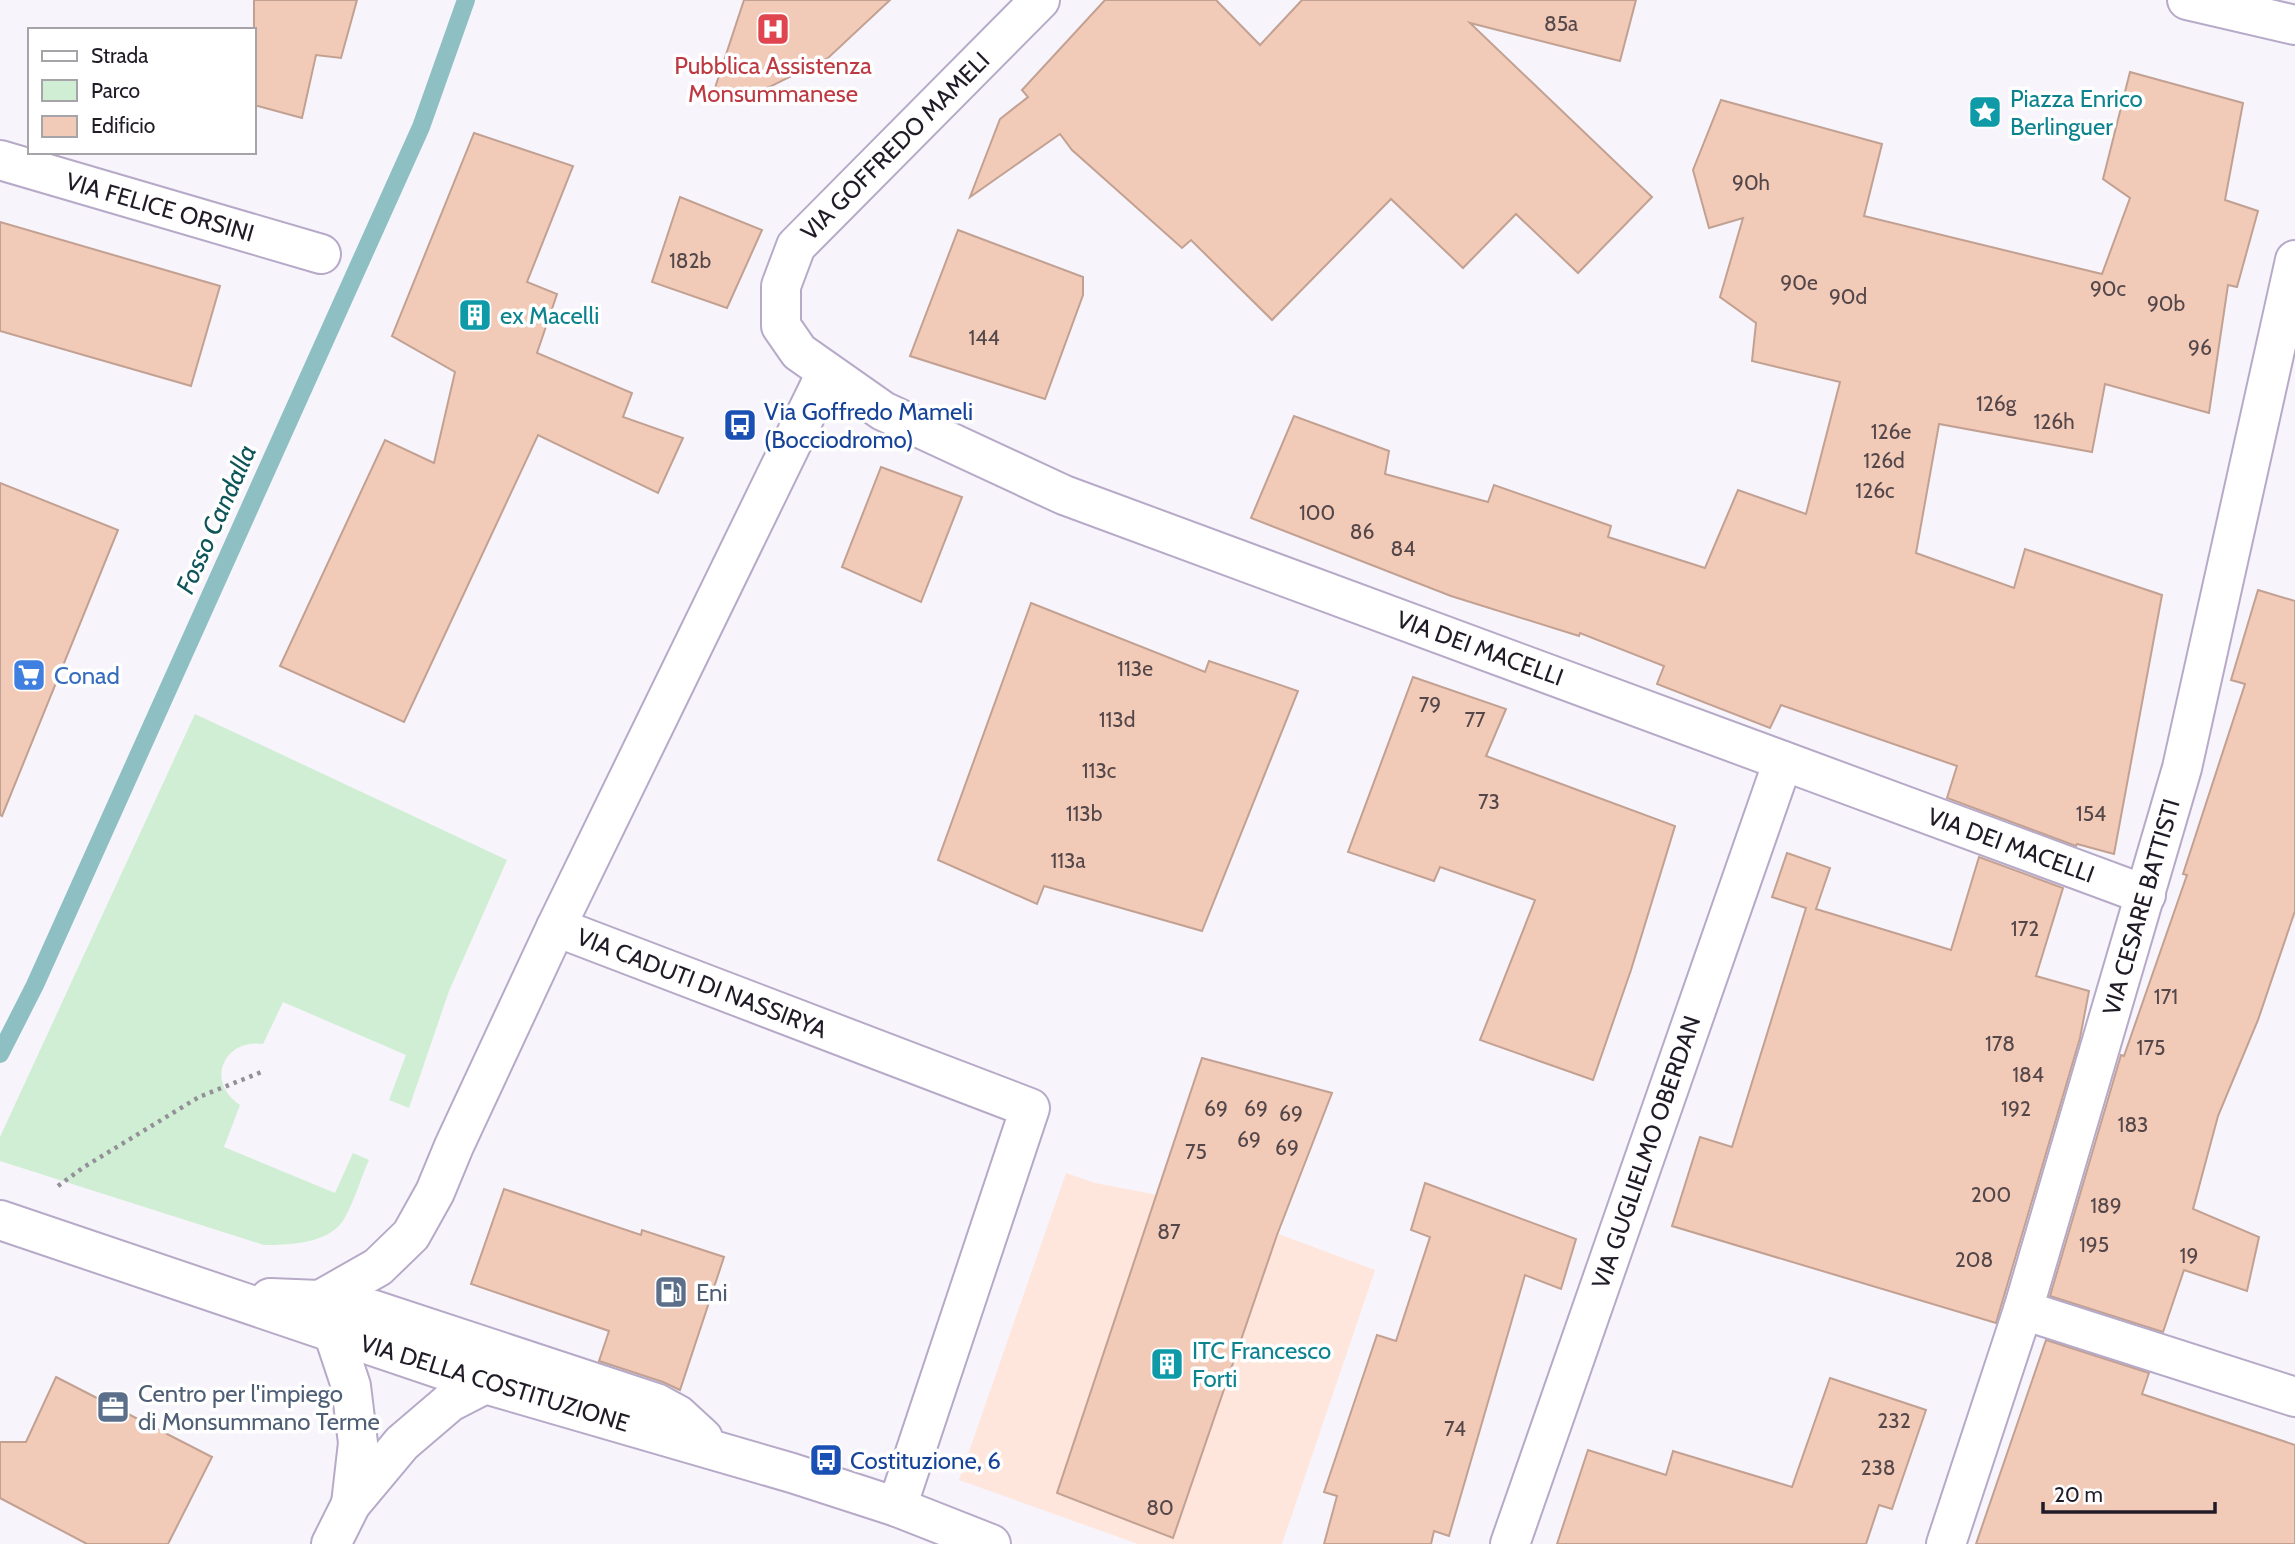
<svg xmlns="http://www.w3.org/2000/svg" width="2295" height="1544" viewBox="0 0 2295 1544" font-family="Cabin,sans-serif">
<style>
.education{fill:#fee6dc}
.green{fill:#d0eed4}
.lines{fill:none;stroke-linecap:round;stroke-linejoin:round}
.stream{stroke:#8ec0c3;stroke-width:18}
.building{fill:#f2cab8;stroke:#c2a192;stroke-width:2}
.minor-casing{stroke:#b6aac8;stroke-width:42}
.tertiary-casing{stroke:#b6aac8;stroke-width:42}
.path{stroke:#949099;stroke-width:4.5;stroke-dasharray:3.5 5;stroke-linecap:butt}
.minor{stroke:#fff;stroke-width:38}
.tertiary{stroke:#fff;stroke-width:38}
.labels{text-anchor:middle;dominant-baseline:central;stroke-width:7;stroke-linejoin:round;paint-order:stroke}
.number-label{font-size:21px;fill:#54474a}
.health-label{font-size:24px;fill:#be3a42;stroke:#fff}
.culture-label{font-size:24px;fill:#0d838f;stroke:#fff;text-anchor:start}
.street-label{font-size:24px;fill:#201b26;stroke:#fff}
.transit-label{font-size:24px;fill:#164399;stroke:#fff;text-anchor:start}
.shop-label{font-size:24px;fill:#366cbe;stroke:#fff;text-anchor:start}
.service-label{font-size:24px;fill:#4e5e75;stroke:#fff;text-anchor:start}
.water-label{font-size:26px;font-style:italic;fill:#0d5559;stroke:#fff}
</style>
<rect width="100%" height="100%" fill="#f7f4fb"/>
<path class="education" d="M 1066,1173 L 1095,1183 L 1158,1195 L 1228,1215 L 1375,1270 L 1282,1544 L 1138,1544 L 959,1480 Z"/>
<path class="green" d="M 195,714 L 507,860 L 449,991 L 409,1108 L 389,1100 L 406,1055 L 283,1002 L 263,1044 C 225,1038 204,1081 240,1105 L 224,1147 L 335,1193 L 353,1153 L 369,1160 C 362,1175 351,1211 342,1222 C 326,1244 288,1245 264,1245 L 0,1161 L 0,1137 Z"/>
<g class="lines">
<path class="stream" d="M 0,1054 L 35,985 L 421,127 L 466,0"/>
</g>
<g class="building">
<path d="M 254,0 L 357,0 L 341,58 L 316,55 L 302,118 L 254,105 Z"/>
<path d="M 744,0 L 890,0 L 828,58 L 759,92 L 713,94 Z"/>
<path d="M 1105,0 L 1216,0 L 1260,45 L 1302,0 L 1636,0 L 1620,61 L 1470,23 L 1652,197 L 1578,273 L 1516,214 L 1463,268 L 1391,199 L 1272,320 L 1191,240 L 1182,248 L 1072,150 L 1060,134 L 970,197 L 1000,119 L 1028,97 L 1022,90 Z"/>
<path d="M 2130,72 L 2243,103 L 2225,200 L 2258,211 L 2237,287 L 2228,285 L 2209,413 L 2105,384 L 2092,452 L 1939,424 L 1916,553 L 2014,588 L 2025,549 L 2162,595 L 2114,854 L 2077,844 L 2076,846 L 1947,798 L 1957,766 L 1781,705 L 1770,728 L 1657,684 L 1664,666 L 1580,633 L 1579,636 L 1451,596 L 1251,518 L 1294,416 L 1389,451 L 1385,474 L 1488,502 L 1494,485 L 1611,526 L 1608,537 L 1705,568 L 1738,490 L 1806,514 L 1840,382 L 1752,361 L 1756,323 L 1720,297 L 1743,218 L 1709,228 L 1693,170 L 1721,100 L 1882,144 L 1864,216 L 2102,274 L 2130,198 L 2103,179 Z"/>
<path d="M 474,133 L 573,166 L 527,282 L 557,294 L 537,353 L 632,393 L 623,417 L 683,438 L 658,493 L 538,435 L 404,722 L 280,666 L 385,440 L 434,463 L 455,372 L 392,336 Z"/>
<path d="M 680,197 L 762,230 L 727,308 L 652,282 Z"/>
<path d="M 0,222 L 220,286 L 191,386 L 0,331 Z"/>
<path d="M 958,230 L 1083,277 L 1083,295 L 1045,399 L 910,356 Z"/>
<path d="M 881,467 L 962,497 L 921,602 L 842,567 Z"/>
<path d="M 0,483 L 118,530 L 2,816 L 0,815 Z"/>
<path d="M 2258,590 L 2295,601 L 2295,911 L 2258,1020 L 2218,1116 L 2193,1209 L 2259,1237 L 2247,1291 L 2184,1270 L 2163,1332 L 2050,1296 L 2121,1055 L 2124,1056 L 2187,875 L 2183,874 L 2245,684 L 2231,680 Z"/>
<path d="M 1031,603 L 1205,672 L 1209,661 L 1298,691 L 1202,931 L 1044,886 L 1037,904 L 938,860 Z"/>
<path d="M 1413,677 L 1506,709 L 1486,756 L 1675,826 L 1631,970 L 1593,1080 L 1480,1040 L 1535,900 L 1440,867 L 1434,881 L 1348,852 Z"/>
<path d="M 1787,853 L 1830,868 L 1816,909 L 1951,950 L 1979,857 L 2063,888 L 2036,976 L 2089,991 L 2080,1038 L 1996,1323 L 1672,1226 L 1700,1137 L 1732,1147 L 1806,908 L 1772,897 Z"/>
<path d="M 1202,1058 L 1332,1093 L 1277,1235 L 1173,1538 L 1057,1493 Z"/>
<path d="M 1425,1183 L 1576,1239 L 1561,1289 L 1525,1275 L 1449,1536 L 1434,1531 L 1431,1544 L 1324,1544 L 1337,1496 L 1324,1492 L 1377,1335 L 1396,1341 L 1430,1237 L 1411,1230 Z"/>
<path d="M 504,1189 L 641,1235 L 642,1230 L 724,1257 L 680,1390 L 663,1382 L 599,1361 L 609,1331 L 471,1284 Z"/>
<path d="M 2046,1340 L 2149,1373 L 2142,1394 L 2295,1445 L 2295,1544 L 1976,1544 Z"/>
<path d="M 56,1377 L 212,1457 L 168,1544 L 87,1544 L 0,1498 L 0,1442 L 26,1442 Z"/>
<path d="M 1830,1378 L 1926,1410 L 1892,1509 L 1879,1505 L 1866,1544 L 1557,1544 L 1588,1450 L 1666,1475 L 1673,1451 L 1792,1487 Z"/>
</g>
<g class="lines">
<defs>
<g id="minor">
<path d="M 1040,0 L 796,246 L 781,286 L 781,326 L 799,352 L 883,411 L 1064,495 L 2146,895"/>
<path d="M 2187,0 L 2295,25"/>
<path d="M 0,160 L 321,254"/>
<path d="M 556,927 L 1030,1108 L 897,1507"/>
<path d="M 320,1300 L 378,1267 L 411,1235 L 435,1192 L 454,1146 L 556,927 L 826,373"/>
<path d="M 2023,1310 L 2295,1397"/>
<path d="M 333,1332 L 351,1386 L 358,1443 L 351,1504"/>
<path d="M 331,1544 L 351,1504 L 402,1443 L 450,1402 L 485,1384"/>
<path d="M 1510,1544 L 1783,761"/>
<path d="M 1946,1544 L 2023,1310 L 2182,768 L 2295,260"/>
</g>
<g id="tertiary">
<path d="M 0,1220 L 485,1384 L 792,1473 L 897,1507 L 991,1544"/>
<path d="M 270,1298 L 320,1300 L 374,1310 L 656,1403 L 678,1415 L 703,1438"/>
</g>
</defs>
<use href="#minor" class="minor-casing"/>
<use href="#tertiary" class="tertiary-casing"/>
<path class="path" d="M 58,1186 L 84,1167 L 199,1097 L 264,1071"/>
<use href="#minor" class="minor"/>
<use href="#tertiary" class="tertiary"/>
</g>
<defs>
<symbol id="hospital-square" viewBox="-11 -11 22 22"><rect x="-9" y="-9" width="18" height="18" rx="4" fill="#e0444e" stroke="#fff"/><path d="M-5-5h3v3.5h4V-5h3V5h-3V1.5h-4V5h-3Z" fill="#fff"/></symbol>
<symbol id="sight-square" viewBox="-11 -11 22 22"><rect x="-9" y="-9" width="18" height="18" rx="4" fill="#0f9aa8" stroke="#fff"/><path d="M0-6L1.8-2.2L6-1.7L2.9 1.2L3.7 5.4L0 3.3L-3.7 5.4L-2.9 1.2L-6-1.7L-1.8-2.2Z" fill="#fff"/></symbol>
<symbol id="building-square" viewBox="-11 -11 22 22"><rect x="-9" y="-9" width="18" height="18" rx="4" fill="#0f9aa8" stroke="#fff"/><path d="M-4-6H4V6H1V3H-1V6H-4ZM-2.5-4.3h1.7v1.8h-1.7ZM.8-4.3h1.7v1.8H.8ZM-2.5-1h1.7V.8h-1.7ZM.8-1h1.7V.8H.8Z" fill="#fff"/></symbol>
<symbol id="bus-square" viewBox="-11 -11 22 22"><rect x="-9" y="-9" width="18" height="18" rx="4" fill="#1a4fb4" stroke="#fff"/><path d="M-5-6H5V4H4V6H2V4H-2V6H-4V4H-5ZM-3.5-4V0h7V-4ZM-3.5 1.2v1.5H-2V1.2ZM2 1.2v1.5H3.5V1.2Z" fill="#fff"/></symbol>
<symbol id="supermarket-square" viewBox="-11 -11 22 22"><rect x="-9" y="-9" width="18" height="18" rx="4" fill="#3f7fe0" stroke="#fff"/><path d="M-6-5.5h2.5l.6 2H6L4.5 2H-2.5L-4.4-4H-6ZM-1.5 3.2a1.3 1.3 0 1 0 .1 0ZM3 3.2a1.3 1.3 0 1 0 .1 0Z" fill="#fff"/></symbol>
<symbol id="fuel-square" viewBox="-11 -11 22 22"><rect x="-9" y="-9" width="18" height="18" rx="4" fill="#5c6f8a" stroke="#fff"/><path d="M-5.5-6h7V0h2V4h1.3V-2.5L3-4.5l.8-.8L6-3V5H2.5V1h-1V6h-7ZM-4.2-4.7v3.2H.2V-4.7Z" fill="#fff"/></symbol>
<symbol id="office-square" viewBox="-11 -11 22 22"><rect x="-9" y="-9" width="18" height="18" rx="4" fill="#5c6f8a" stroke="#fff"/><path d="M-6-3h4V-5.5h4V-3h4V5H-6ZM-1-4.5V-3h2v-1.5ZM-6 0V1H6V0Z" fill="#fff"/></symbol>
</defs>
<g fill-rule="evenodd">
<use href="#hospital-square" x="754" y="10" width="38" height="38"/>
<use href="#sight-square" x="1966" y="93" width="38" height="38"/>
<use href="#building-square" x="456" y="296" width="38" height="38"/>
<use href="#bus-square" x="721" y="406" width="38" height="38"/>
<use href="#supermarket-square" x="10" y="656" width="38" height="38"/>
<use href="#fuel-square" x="652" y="1273" width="38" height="38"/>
<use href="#building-square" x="1148" y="1345" width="38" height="38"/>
<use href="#office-square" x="94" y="1388" width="38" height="38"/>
<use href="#bus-square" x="807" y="1441" width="38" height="38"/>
</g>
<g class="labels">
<g class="number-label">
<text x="1561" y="23">85a</text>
<text x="1751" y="182">90h</text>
<text x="690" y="260">182b</text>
<text x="1799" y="282">90e</text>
<text x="2108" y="288">90c</text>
<text x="1848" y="296">90d</text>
<text x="2166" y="303">90b</text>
<text x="984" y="337">144</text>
<text x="2200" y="347">96</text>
<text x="1996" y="403">126g</text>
<text x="2054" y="421">126h</text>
<text x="1891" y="431">126e</text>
<text x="1884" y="460">126d</text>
<text x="1875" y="490">126c</text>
<text x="1317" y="512">100</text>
<text x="1362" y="531">86</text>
<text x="1403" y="548">84</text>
<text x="1135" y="668">113e</text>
<text x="1430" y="704">79</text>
<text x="1117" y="719">113d</text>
<text x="1475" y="719">77</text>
<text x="1099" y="770">113c</text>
<text x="1489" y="801">73</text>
<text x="1084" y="813">113b</text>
<text x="2091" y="813">154</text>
<text x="1068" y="860">113a</text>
<text x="2025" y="928">172</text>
<text x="2166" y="996">171</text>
<text x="2000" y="1043">178</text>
<text x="2151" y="1047">175</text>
<text x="2028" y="1074">184</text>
<text x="1216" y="1108">69</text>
<text x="1256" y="1108">69</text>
<text x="2016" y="1108">192</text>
<text x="1291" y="1113">69</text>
<text x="2133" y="1124">183</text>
<text x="1249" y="1139">69</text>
<text x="1287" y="1147">69</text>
<text x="1196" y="1151">75</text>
<text x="1991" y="1194">200</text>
<text x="2106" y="1205">189</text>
<text x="1169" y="1231">87</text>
<text x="2094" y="1244">195</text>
<text x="2189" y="1255">19</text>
<text x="1974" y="1259">208</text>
<text x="1894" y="1420">232</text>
<text x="1455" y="1428">74</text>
<text x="1878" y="1467">238</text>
<text x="1160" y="1507">80</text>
</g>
<g class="health-label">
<text x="773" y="65">Pubblica Assistenza<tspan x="773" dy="28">Monsummanese</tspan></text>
</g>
<g class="culture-label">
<text x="2010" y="98">Piazza Enrico<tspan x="2010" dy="28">Berlinguer</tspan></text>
<text x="500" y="315">ex Macelli</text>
<text x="1192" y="1350">ITC Francesco<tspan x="1192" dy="28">Forti</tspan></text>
</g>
<g class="street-label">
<text transform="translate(895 146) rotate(-45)">VIA GOFFREDO MAMELI</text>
<text transform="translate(160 207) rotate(16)">VIA FELICE ORSINI</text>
<text transform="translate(1480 648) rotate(20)">VIA DEI MACELLI</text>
<text transform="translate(2011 845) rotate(20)">VIA DEI MACELLI</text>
<text transform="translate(2141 907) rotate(-74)">VIA CESARE BATTISTI</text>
<text transform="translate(702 983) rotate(21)">VIA CADUTI DI NASSIRYA</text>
<text transform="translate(1646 1152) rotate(-71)">VIA GUGLIELMO OBERDAN</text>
<text transform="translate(495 1383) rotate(17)">VIA DELLA COSTITUZIONE</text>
</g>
<g class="transit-label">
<text x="764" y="411">Via Goffredo Mameli<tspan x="764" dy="28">(Bocciodromo)</tspan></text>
<text x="850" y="1460">Costituzione, 6</text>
</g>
<g class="shop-label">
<text x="54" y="675">Conad</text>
</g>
<g class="service-label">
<text x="696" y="1292">Eni</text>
<text x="138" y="1393">Centro per l'impiego<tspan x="138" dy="28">di Monsummano Terme</tspan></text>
</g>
<g class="water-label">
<text transform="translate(216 519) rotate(-66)">Fosso Candalla</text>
</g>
</g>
<rect x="28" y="28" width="228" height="126" fill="#ffffff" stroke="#a6a4a8" stroke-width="2"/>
<rect x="42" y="51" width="35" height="10" fill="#ffffff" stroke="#a6a4a8" stroke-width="2"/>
<text x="91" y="63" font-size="21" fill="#201b26">Strada</text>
<rect x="42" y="80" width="35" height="21" fill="#d0eed4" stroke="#a6a4a8" stroke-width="2"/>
<text x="91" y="98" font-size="21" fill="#201b26">Parco</text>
<rect x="42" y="116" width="35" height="21" fill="#f2cab8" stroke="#a6a4a8" stroke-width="2"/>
<text x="91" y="133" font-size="21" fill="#201b26">Edificio</text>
<path d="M2043 1502v10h172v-10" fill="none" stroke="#201b26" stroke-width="3.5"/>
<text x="2054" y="1502" font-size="21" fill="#201b26" stroke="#ffffff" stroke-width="5" paint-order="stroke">20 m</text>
</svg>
